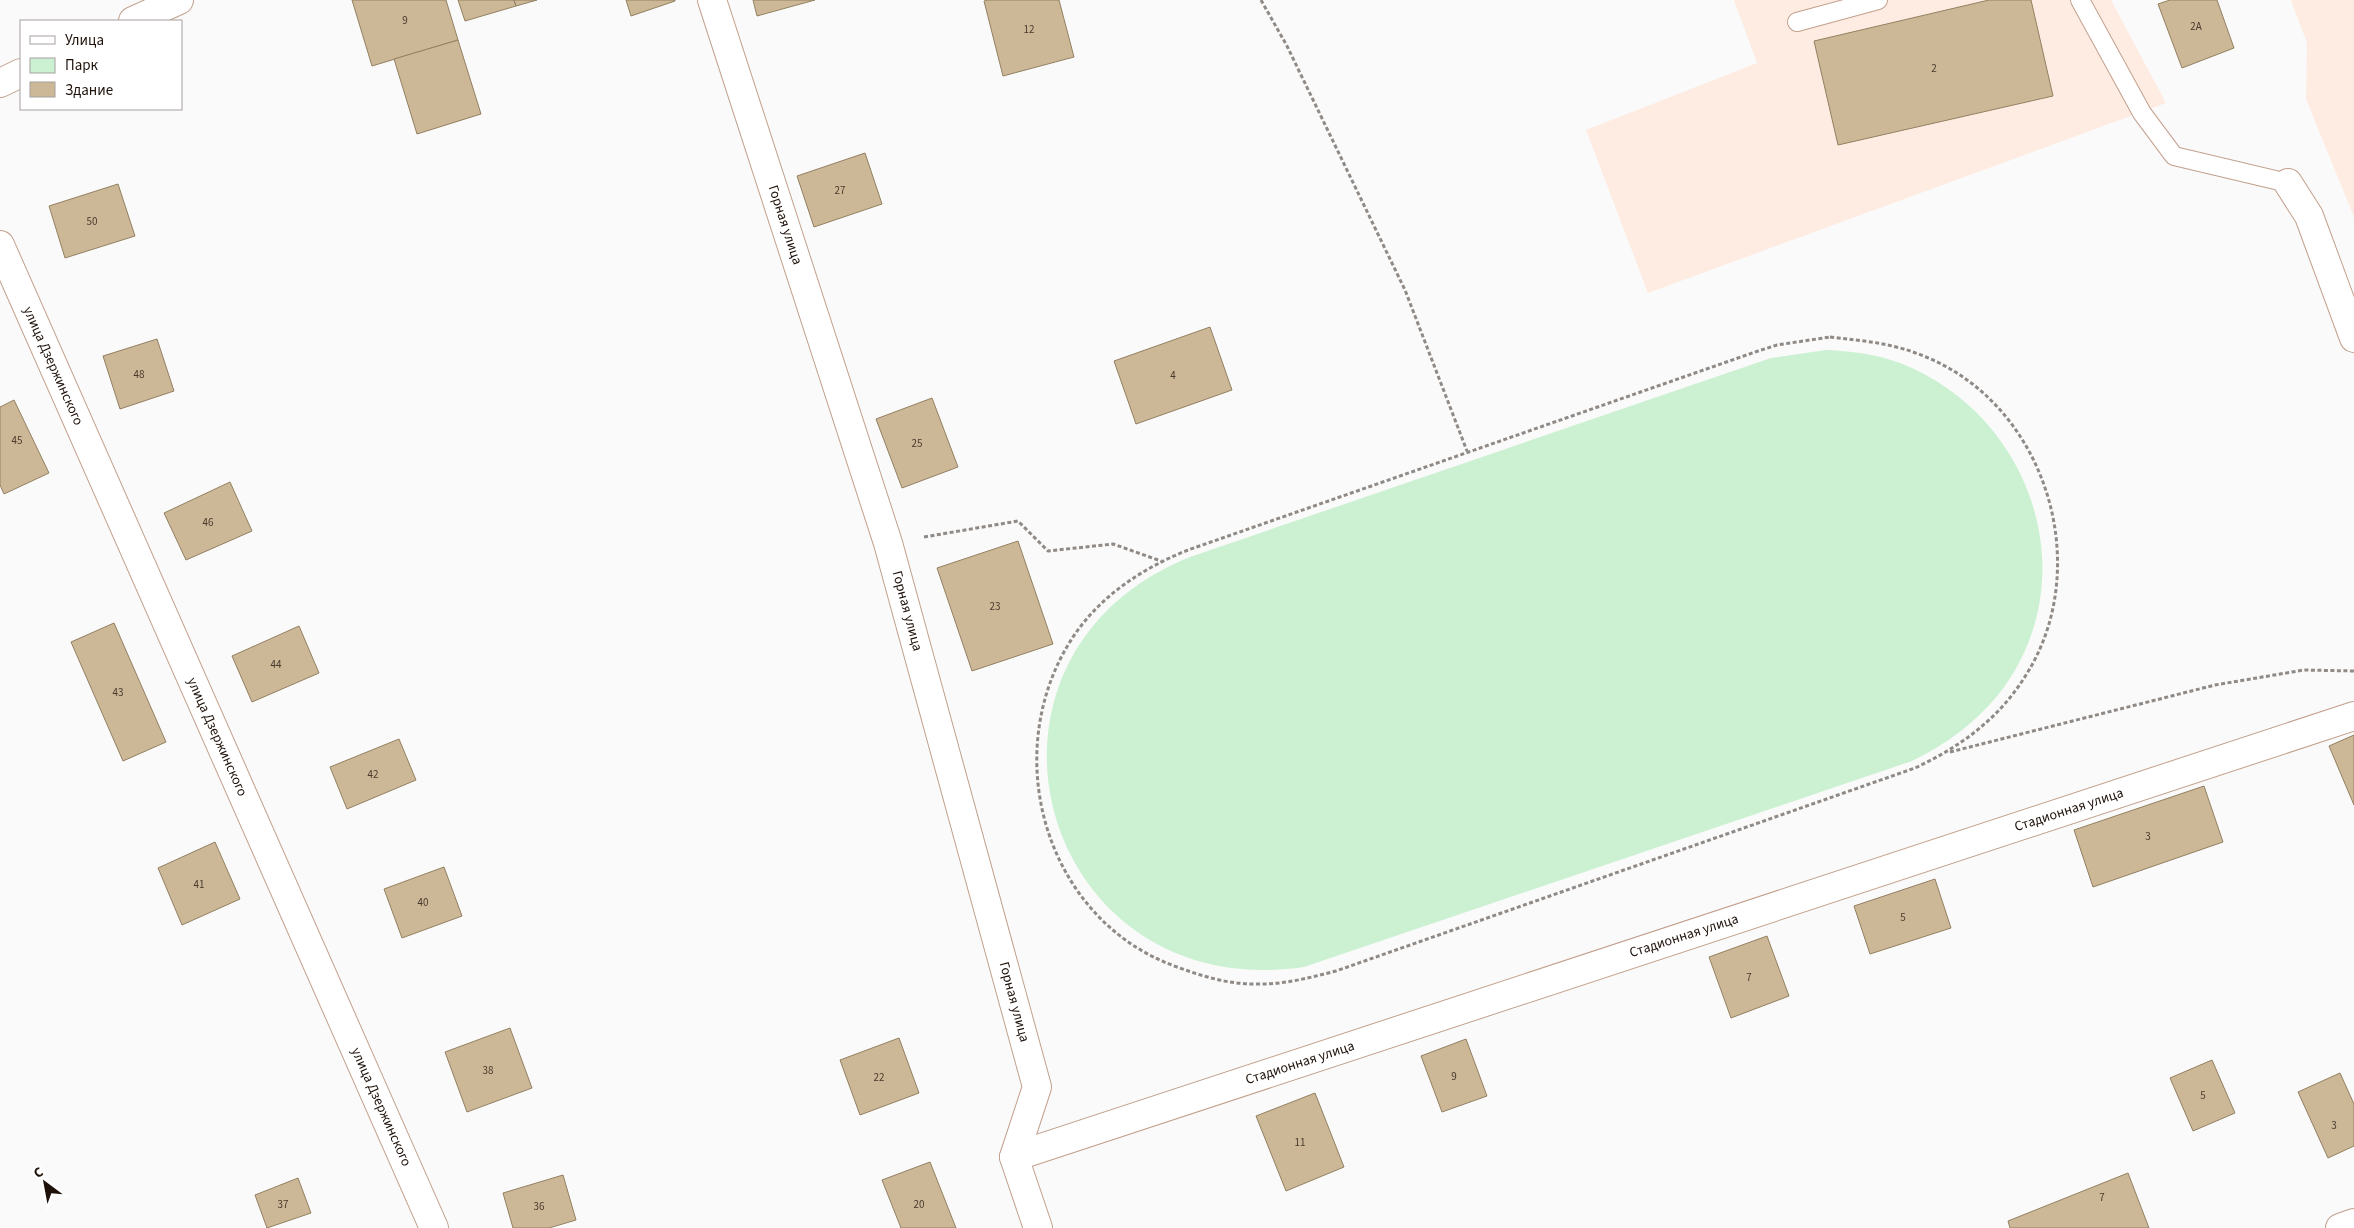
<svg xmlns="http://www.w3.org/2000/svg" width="2354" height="1228" font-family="'Source Sans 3',sans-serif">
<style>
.built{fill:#feece2}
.green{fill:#ccf1d2}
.building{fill:#ccb797;stroke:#938061}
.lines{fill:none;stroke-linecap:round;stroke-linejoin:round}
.service-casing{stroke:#c2a08c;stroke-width:20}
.minor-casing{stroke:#c2a08c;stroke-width:30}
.path{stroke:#908a86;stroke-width:3;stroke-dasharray:4 2.5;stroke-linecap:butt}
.service{stroke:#fff;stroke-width:18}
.minor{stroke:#fff;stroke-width:28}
.labels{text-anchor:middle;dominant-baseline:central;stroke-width:5;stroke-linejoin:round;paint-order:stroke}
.number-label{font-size:11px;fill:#4a3a2d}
.street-label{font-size:14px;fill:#1e110a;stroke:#fff}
</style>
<rect width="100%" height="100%" fill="#fafafa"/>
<g class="built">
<polygon points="1734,0 2111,0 2166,103 1648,293 1586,130 1757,63"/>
<polygon points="2291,0 2354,0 2354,217 2306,99 2307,43"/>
</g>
<path class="green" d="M 1826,350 C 1851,351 1876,354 1900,363 C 2032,414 2089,580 1998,695 C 1974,724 1945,745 1912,761 L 1304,967 C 1038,1006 943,656 1190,557 L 1771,358 Z"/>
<g class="building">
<polygon points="352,0 446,0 458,40 372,66"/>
<polygon points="458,0 514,0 516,6 465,21"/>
<polygon points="514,0 537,0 516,6"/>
<polygon points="626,0 675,0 675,1 631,16"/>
<polygon points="753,0 815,0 757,16"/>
<polygon points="988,0 1059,0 1074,57 1003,76 984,1"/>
<polygon points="1989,0 2031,0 2053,96 1838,145 1814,41"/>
<polygon points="2170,0 2217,0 2234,48 2182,68 2158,4"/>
<polygon points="458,40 481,114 417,134 394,59"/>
<polygon points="865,153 882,204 814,227 797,176"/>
<polygon points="118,184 135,236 65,258 49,206"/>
<polygon points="1210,327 1232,390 1136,424 1114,361"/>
<polygon points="157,339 174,391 120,409 103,356"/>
<polygon points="932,398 958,467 902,488 876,419"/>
<polygon points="14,400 49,473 4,494 0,485 0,407"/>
<polygon points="230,482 252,531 186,560 164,513"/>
<polygon points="1018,541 1053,644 972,671 937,568"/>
<polygon points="114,623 166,742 123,761 71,642"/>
<polygon points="299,626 319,673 252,702 232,656"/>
<polygon points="2354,735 2354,805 2329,746"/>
<polygon points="399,739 416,780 347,809 330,767"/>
<polygon points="2204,786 2223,842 2093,887 2074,830"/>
<polygon points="215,842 240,899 182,925 158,868"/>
<polygon points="444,867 462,916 402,938 384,889"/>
<polygon points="1935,879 1951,928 1870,954 1854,906"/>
<polygon points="1767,936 1789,996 1731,1018 1709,957"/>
<polygon points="510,1028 532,1088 467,1112 445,1052"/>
<polygon points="899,1038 919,1093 860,1115 840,1060"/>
<polygon points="1466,1039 1487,1096 1442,1112 1421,1056"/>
<polygon points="2212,1060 2235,1113 2193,1131 2170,1078"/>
<polygon points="2340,1073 2354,1104 2354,1146 2328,1158 2298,1092"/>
<polygon points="1315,1093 1344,1167 1286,1191 1256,1116"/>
<polygon points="930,1162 956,1228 901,1228 882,1180"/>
<polygon points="2128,1173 2149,1228 2010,1228 2008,1221"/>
<polygon points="563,1175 576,1220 549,1228 513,1228 503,1193"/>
<polygon points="298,1178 311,1213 267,1228 255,1195"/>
</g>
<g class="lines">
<g class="service-casing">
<g id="service">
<polyline points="2080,0 2142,113 2174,156 2288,183"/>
<polyline points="1797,22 1878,0"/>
</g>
</g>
<g class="minor-casing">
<g id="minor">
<polyline points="712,0 888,543 1037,1087 1014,1157 1038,1228"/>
<polyline points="133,21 179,0"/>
<polyline points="0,83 21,73"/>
<polyline points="2288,183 2309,216 2354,338"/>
<polyline points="0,245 434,1228"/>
<polyline points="1014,1157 2354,716"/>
<polyline points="2340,1228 2354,1223"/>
</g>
</g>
<g class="path">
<polyline points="1261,0 1287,46 1405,290 1467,451"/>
<path d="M 1830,337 C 1865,341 1893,343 1926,357 C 2046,406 2095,566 2026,675 C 1999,719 1960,747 1915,768 L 1336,971 C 1308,978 1283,985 1254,984 C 1227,984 1202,976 1177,967 C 1044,920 996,750 1075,634 C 1103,594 1143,568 1188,550 L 1758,351 L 1777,345 Z"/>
<polyline points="924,537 1018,521 1048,551 1113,544 1161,561"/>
<polyline points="1950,752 2215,685 2304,670 2354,671"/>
</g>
<use href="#service" class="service"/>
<use href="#minor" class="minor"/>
</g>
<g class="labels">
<g class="number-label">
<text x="405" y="20">9</text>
<text x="2196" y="26">2А</text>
<text x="1029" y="29">12</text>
<text x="1934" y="68">2</text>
<text x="840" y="190">27</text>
<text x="92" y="221">50</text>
<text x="139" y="374">48</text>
<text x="1173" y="375">4</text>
<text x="17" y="440">45</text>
<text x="917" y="443">25</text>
<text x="208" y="522">46</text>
<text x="995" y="606">23</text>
<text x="276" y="664">44</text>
<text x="118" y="692">43</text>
<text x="373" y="774">42</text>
<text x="2148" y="836">3</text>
<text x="199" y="884">41</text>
<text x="423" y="902">40</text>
<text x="1903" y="917">5</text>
<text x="1749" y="977">7</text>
<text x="488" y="1070">38</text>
<text x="1454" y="1076">9</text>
<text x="879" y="1077">22</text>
<text x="2203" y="1095">5</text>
<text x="2334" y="1125">3</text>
<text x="1300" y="1142">11</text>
<text x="2102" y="1197">7</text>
<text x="283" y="1204">37</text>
<text x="919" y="1204">20</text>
<text x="539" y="1206">36</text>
</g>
<g class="street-label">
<text transform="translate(785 225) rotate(72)">Горная улица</text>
<text transform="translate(53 366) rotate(66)">улица Дзержинского</text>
<text transform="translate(907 611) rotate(75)">Горная улица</text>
<text transform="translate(217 737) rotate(66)">улица Дзержинского</text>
<text transform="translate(2069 810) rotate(-18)">Стадионная улица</text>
<text transform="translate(1684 936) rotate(-18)">Стадионная улица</text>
<text transform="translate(1014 1002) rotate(75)">Горная улица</text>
<text transform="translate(1300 1063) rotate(-18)">Стадионная улица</text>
<text transform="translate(381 1107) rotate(66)">улица Дзержинского</text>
</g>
</g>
<rect x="20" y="20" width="162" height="90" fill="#ffffff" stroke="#a5a09d"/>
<rect x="30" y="36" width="25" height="8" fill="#ffffff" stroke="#a5a09d"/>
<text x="65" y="45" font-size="15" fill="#1e110a">Улица</text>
<rect x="30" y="58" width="25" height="15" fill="#ccf1d2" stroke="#a5a09d"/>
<text x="65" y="70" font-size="15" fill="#1e110a">Парк</text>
<rect x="30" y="82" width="25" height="15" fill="#ccb797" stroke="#a5a09d"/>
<text x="65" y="95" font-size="15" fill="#1e110a">Здание</text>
<g transform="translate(45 1183) rotate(328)" stroke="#ffffff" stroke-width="4" paint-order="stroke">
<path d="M0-4L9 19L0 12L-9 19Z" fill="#1e110a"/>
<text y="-8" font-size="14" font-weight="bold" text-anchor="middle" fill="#1e110a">С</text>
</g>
</svg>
